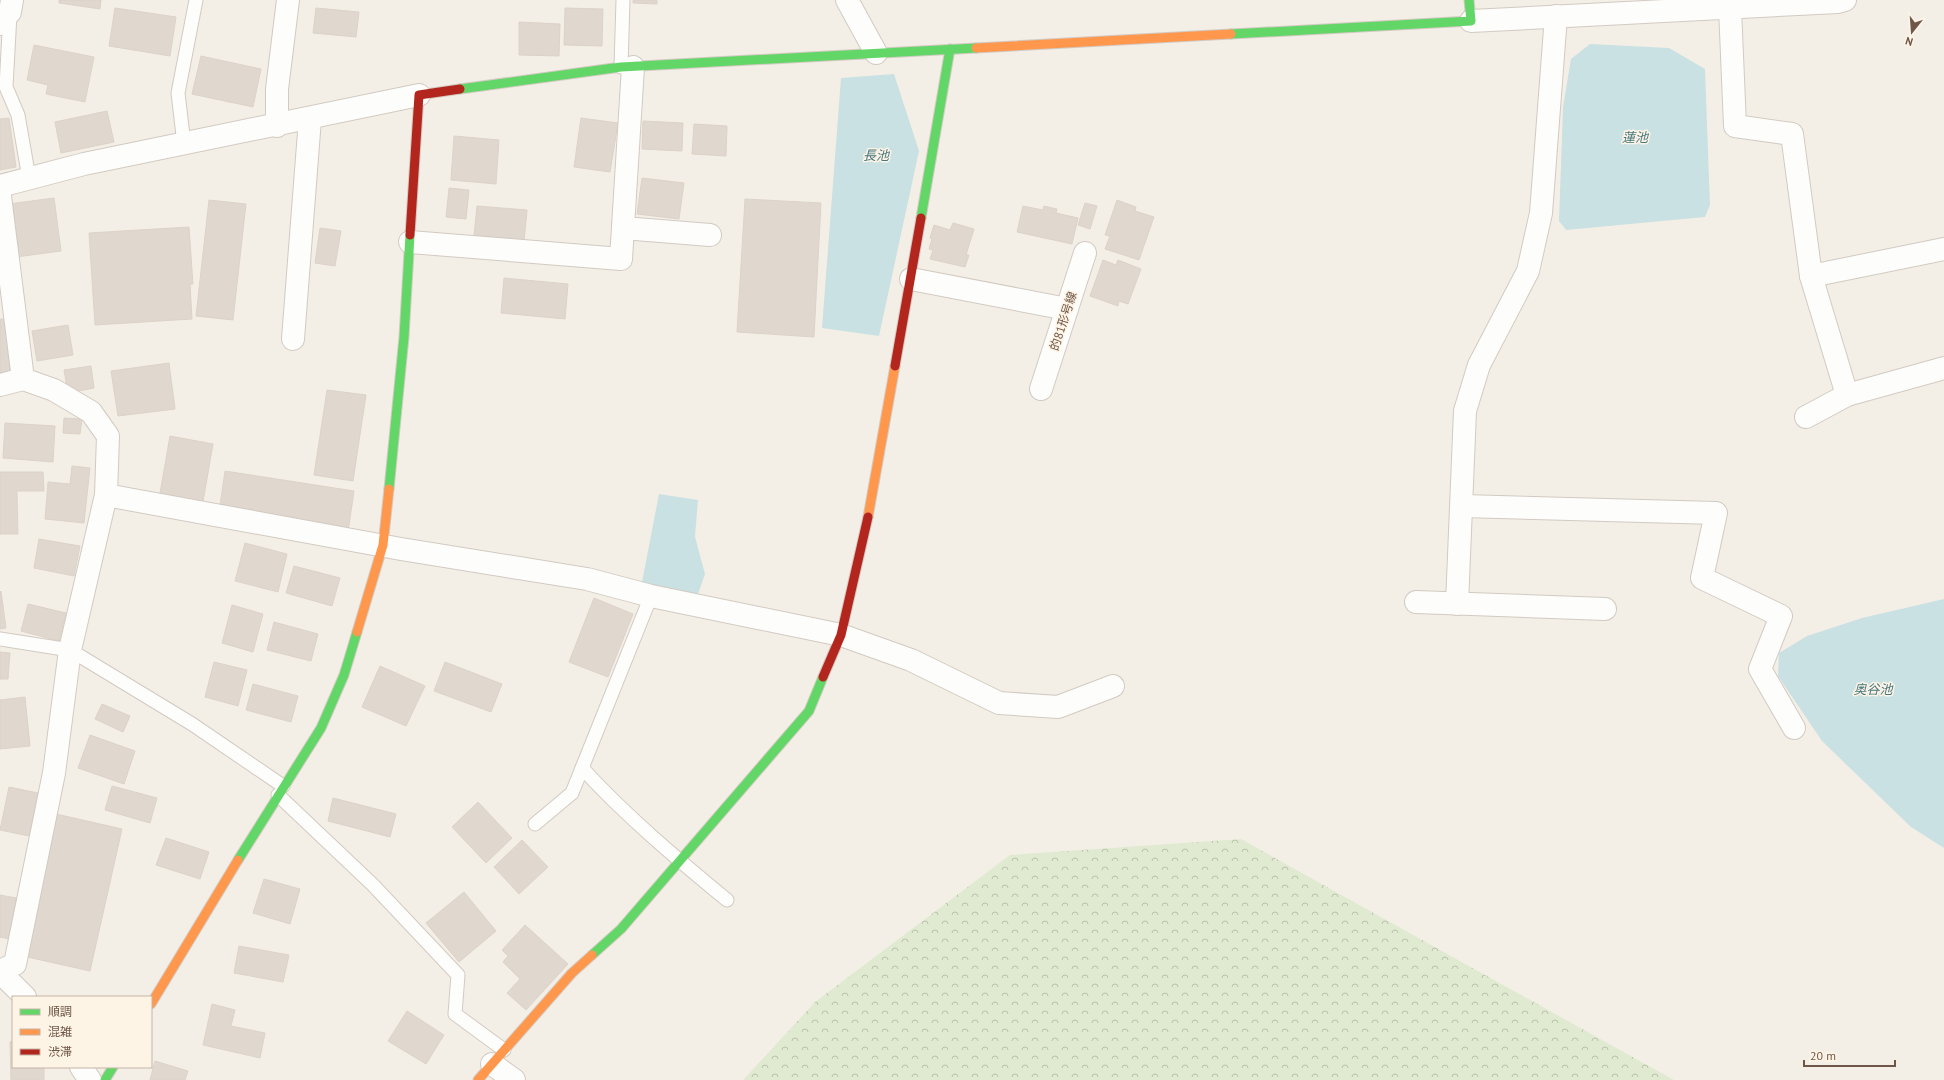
<svg xmlns="http://www.w3.org/2000/svg" width="1944" height="1080" font-family="'PT Sans','Noto Sans JP',sans-serif">
<style>
.forest{fill:url(#forest-crowns)}
.water{fill:#c9e1e2}
.building{fill:#e0d7ce;stroke:#dcd2c9}
.lines{fill:none;stroke-linecap:round;stroke-linejoin:round}
.lane-casing{stroke:#d2cac2;stroke-width:15}
.street-casing{stroke:#d2cac2;stroke-width:24}
.fast-casing{stroke:#d3cbc3;stroke-width:11}
.slow-casing{stroke:#d3cbc3;stroke-width:11}
.jam-casing{stroke:#d3cbc3;stroke-width:11}
.lane{stroke:#fdfdfb;stroke-width:13}
.street{stroke:#fdfdfb;stroke-width:22}
.fast{stroke:#63d668;stroke-width:9}
.slow{stroke:#ff974d;stroke-width:9}
.jam{stroke:#b3261e;stroke-width:9}
.labels{text-anchor:middle;dominant-baseline:central;stroke-width:3;stroke-linejoin:round;paint-order:stroke}
.street-label{font-size:12px;fill:#6e5749;stroke:#fef4e5}
.water-label{font-size:13px;font-style:italic;fill:#457780;stroke:#fef4e5}
</style>
<defs>
<pattern id="forest-crowns" width="20" height="18" patternUnits="userSpaceOnUse"><rect width="20" height="18" fill="#e0ead1"/><path d="M2 6a3 3 0 1 1 6 0M12 15a3 3 0 1 1 6 0" fill="none" stroke="#bac0ac"/></pattern>
</defs>
<rect width="100%" height="100%" fill="#f4efe6"/>
<polygon class="forest" points="1241,839 1674,1080 743,1080 815,1002 1010,855"/>
<g class="water">
<polygon points="1590,44 1669,48 1705,69 1710,205 1705,217 1566,230 1559,221 1563,107 1571,59"/>
<polygon points="894,74 919,151 879,336 822,328 841,78"/>
<polygon points="659,494 698,500 695,537 705,574 697,597 647,589 642,582"/>
<polygon points="1944,599 1944,848 1911,827 1822,741 1778,676 1779,653 1807,636 1862,618"/>
</g>
<g class="building">
<polygon points="59,0 101,0 100,9 59,3"/>
<polygon points="633,0 657,0 657,4 633,3"/>
<polygon points="115,8 176,17 170,56 109,46"/>
<polygon points="316,8 359,12 356,37 313,33"/>
<polygon points="565,8 603,9 602,46 564,45"/>
<polygon points="519,22 560,24 559,56 519,55"/>
<polygon points="34,45 94,57 85,102 46,94 48,85 27,80"/>
<polygon points="201,56 261,69 253,107 192,94"/>
<polygon points="107,111 114,142 61,153 55,122"/>
<polygon points="9,118 16,167 0,170 0,119"/>
<polygon points="581,118 618,123 610,172 574,167"/>
<polygon points="643,121 683,123 682,151 642,149"/>
<polygon points="694,124 727,126 726,156 692,154"/>
<polygon points="454,136 499,140 496,184 451,180"/>
<polygon points="642,178 684,183 679,219 637,214"/>
<polygon points="449,188 469,190 466,219 446,217"/>
<polygon points="54,198 61,251 16,257 9,204"/>
<polygon points="745,199 821,203 814,337 737,332"/>
<polygon points="209,200 246,204 233,320 196,316"/>
<polygon points="1117,200 1136,207 1135,211 1154,217 1139,260 1105,249 1110,236 1105,235"/>
<polygon points="1085,203 1097,206 1090,229 1078,225"/>
<polygon points="477,206 527,210 524,241 474,236"/>
<polygon points="1023,206 1043,210 1044,206 1057,209 1056,213 1078,218 1072,244 1017,232"/>
<polygon points="953,223 974,229 966,255 969,255 965,267 930,259 933,250 929,249 932,239 930,238 934,225 950,230"/>
<polygon points="189,227 193,284 190,284 192,319 95,325 89,233"/>
<polygon points="320,228 341,231 335,266 315,263"/>
<polygon points="1103,260 1116,265 1118,260 1141,269 1128,304 1119,301 1118,306 1090,296"/>
<polygon points="504,278 568,284 565,319 501,313"/>
<polygon points="0,319 5,319 14,374 0,376"/>
<polygon points="68,325 73,355 37,361 32,331"/>
<polygon points="169,363 175,409 118,416 111,371"/>
<polygon points="91,366 94,388 68,393 64,370"/>
<polygon points="327,390 366,395 353,481 314,475"/>
<polygon points="64,418 82,419 80,434 63,433"/>
<polygon points="5,423 55,426 53,462 3,458"/>
<polygon points="170,436 213,444 202,507 159,499"/>
<polygon points="72,466 90,468 84,523 45,519 48,482 70,484"/>
<polygon points="225,471 354,491 348,532 219,512"/>
<polygon points="0,472 43,472 44,491 17,491 18,534 0,534"/>
<polygon points="39,539 80,546 74,576 34,568"/>
<polygon points="245,543 287,554 278,592 235,581"/>
<polygon points="294,566 340,578 332,606 286,593"/>
<polygon points="1,591 6,628 0,629 0,592"/>
<polygon points="594,598 633,614 608,677 569,662"/>
<polygon points="28,604 66,613 59,641 21,631"/>
<polygon points="232,605 263,614 253,652 222,643"/>
<polygon points="274,622 318,634 311,661 267,650"/>
<polygon points="0,652 10,653 8,679 0,679"/>
<polygon points="214,662 247,670 238,706 205,697"/>
<polygon points="445,662 502,684 491,712 434,691"/>
<polygon points="380,666 425,686 406,726 362,707"/>
<polygon points="253,684 298,696 291,722 246,710"/>
<polygon points="25,697 30,746 0,749 0,700"/>
<polygon points="102,704 130,716 123,732 95,719"/>
<polygon points="90,735 135,751 124,784 78,768"/>
<polygon points="112,786 157,798 150,823 105,810"/>
<polygon points="9,787 38,793 29,836 0,830"/>
<polygon points="333,798 396,814 390,837 328,821"/>
<polygon points="478,802 512,838 486,863 452,827"/>
<polygon points="56,814 122,829 90,971 23,956"/>
<polygon points="166,838 209,852 200,879 156,865"/>
<polygon points="522,840 548,867 519,894 494,867"/>
<polygon points="264,879 300,889 290,924 253,913"/>
<polygon points="464,892 496,931 459,962 426,923"/>
<polygon points="0,895 16,898 9,939 0,937"/>
<polygon points="525,925 568,964 526,1010 507,993 520,979 503,962 508,956 502,950"/>
<polygon points="239,946 289,955 283,982 234,973"/>
<polygon points="212,1004 235,1010 231,1026 265,1033 260,1058 203,1045"/>
<polygon points="407,1011 444,1035 426,1064 388,1041"/>
<polygon points="13,1041 13,1067 44,1067 44,1080 11,1080 10,1042"/>
<polygon points="155,1061 188,1071 185,1080 150,1080"/>
</g>
<g class="lines">
<g class="lane-casing">
<g id="lane">
<polyline points="10,14 6,87 18,115 29,178"/>
<polyline points="621,67 623,0"/>
<polyline points="184,144 178,93 196,0"/>
<polyline points="0,639 70,650 192,724 283,786"/>
<path d="M 582,768 C 626,816 677,859 727,900"/>
<polyline points="278,795 373,885 458,975 455,1014 504,1050"/>
<polyline points="535,824 572,793 651,596"/>
</g>
</g>
<g class="street-casing">
<g id="street">
<polyline points="847,0 876,53"/>
<polyline points="1730,8 1735,126 1792,134 1811,276 1847,395"/>
<polyline points="1471,21 1838,2 1845,0"/>
<polyline points="0,24 10,12 12,0"/>
<polyline points="277,126 277,89 288,0"/>
<polyline points="0,186 84,164 419,95"/>
<polyline points="0,196 23,379"/>
<polyline points="623,228 710,235"/>
<polyline points="410,242 621,259 633,67"/>
<polyline points="1811,276 1944,249"/>
<polyline points="911,279 1067,309"/>
<polyline points="293,339 310,119"/>
<polyline points="0,385 23,379 54,390 91,412 108,436 106,495 70,650 54,773 15,964 0,971"/>
<polyline points="1041,389 1085,253"/>
<polyline points="1806,417 1847,395 1944,368"/>
<polyline points="106,495 401,549 587,579 651,596 841,635 911,660 999,703 1058,707 1113,686"/>
<polyline points="1462,506 1716,513 1702,578 1781,616 1760,669 1794,728"/>
<polyline points="1416,602 1605,609"/>
<polyline points="1457,604 1465,411 1479,365 1528,271 1541,213 1556,16"/>
<polyline points="0,972 25,997"/>
<polyline points="492,1064 514,1080"/>
<polyline points="81,1067 90,1080"/>
</g>
</g>
<g class="fast-casing">
<g id="fast">
<polyline points="1231,34 1471,21 1469,0"/>
<polyline points="460,89 621,67 976,48"/>
<polyline points="921,218 950,49"/>
<polyline points="389,489 404,337 410,235"/>
<polyline points="238,860 321,728 344,675 357,632"/>
<polyline points="592,955 621,929 809,711 823,677"/>
<polyline points="105,1080 113,1067"/>
</g>
</g>
<g class="slow-casing">
<g id="slow">
<polyline points="976,48 1231,34"/>
<polyline points="868,517 895,366"/>
<polyline points="357,632 383,545 389,489"/>
<polyline points="151,1004 238,860"/>
<polyline points="478,1080 572,973 592,955"/>
</g>
</g>
<g class="jam-casing">
<g id="jam">
<polyline points="410,235 419,95 460,89"/>
<polyline points="895,366 921,218"/>
<polyline points="823,677 841,635 868,517"/>
</g>
</g>
<use href="#lane" class="lane"/>
<use href="#street" class="street"/>
<use href="#fast" class="fast"/>
<use href="#slow" class="slow"/>
<use href="#jam" class="jam"/>
</g>
<g class="labels">
<g class="street-label">
<text transform="translate(1063 321) rotate(-72)">的81形号線</text>
</g>
<g class="water-label">
<text x="1635" y="137">蓮池</text>
<text x="876" y="155">長池</text>
<text x="1873" y="689">奥谷池</text>
</g>
</g>
<rect x="12" y="996" width="140" height="72" fill="#fef4e5" stroke="#c4b5a7"/>
<rect x="20" y="1009" width="20" height="6" fill="#63d668" stroke="#c4b5a7"/>
<text x="48" y="1016" font-size="12" fill="#6e5749">順調</text>
<rect x="20" y="1029" width="20" height="6" fill="#ff974d" stroke="#c4b5a7"/>
<text x="48" y="1036" font-size="12" fill="#6e5749">混雑</text>
<rect x="20" y="1049" width="20" height="6" fill="#b3261e" stroke="#c4b5a7"/>
<text x="48" y="1056" font-size="12" fill="#6e5749">渋滞</text>
<g transform="translate(1912 32) rotate(197)" stroke="#fef4e5" stroke-width="3" paint-order="stroke">
<path d="M0-3L7 15L0 10L-7 15Z" fill="#6e5749"/>
<text y="-6" font-size="11" font-weight="bold" text-anchor="middle" fill="#6e5749">N</text>
</g>
<path d="M1804 1060v6h91v-6" fill="none" stroke="#6e5749" stroke-width="2"/>
<text x="1810" y="1060" font-size="12" fill="#6e5749" stroke="#fef4e5" stroke-width="3" paint-order="stroke">20 m</text>
</svg>
